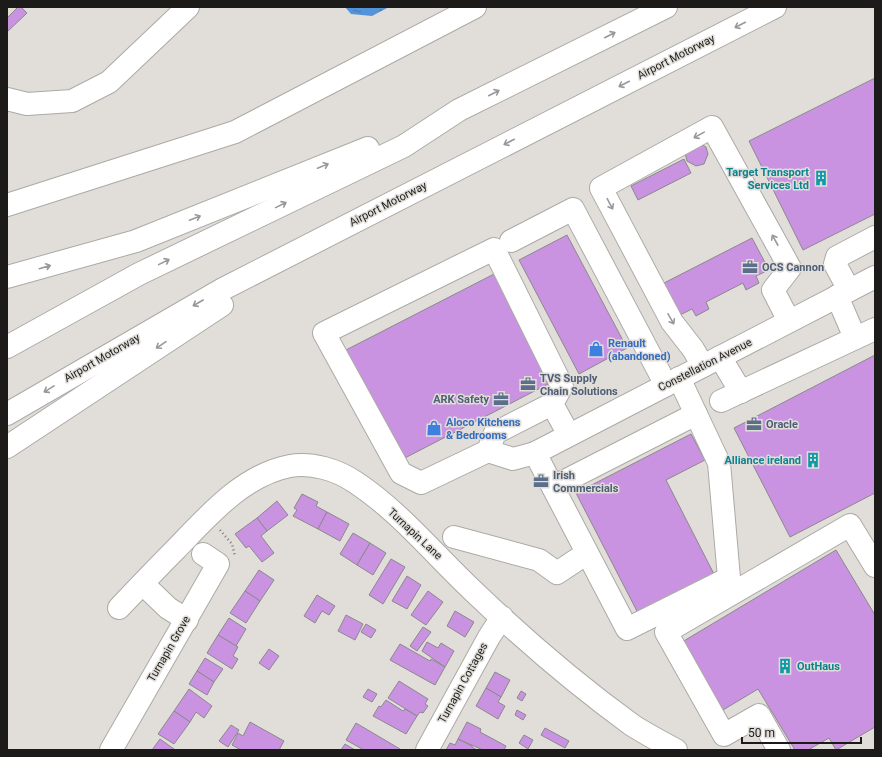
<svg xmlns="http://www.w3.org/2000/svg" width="882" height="757" font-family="Roboto,sans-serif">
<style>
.water{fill:url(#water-ripples)}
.building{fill:#ca93e1;stroke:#8b888c}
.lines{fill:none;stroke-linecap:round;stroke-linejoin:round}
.minor-casing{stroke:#acaaa5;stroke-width:24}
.highway-casing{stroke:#acaaa5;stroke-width:24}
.path{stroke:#7b7976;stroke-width:2.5;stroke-dasharray:1 3;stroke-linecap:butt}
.minor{stroke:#fff;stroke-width:22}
.highway{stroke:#fff;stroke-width:22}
.oneway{stroke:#999898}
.labels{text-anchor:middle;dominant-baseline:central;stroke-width:3;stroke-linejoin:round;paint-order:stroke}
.street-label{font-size:11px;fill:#1c1b19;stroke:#e1deda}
.culture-label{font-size:11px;font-weight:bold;fill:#0d838f;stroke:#e1deda;text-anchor:end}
.service-label{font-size:11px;font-weight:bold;fill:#4e5e75;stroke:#e1deda;text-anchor:start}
.shop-label{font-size:11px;font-weight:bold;fill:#366cbe;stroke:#e1deda;text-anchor:start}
</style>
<defs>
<pattern id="water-ripples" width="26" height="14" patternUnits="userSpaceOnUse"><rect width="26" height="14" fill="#5393d9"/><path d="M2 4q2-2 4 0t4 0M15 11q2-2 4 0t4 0" fill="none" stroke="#4477af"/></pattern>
</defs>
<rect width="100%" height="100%" fill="#e1deda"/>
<polygon class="water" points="345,7 389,7 372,16 351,14"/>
<g class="building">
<polygon points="18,7 21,7 27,13 7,32 7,18"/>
<polygon points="875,78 875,214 803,250 749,141"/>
<polygon points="699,143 706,147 708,154 704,164 696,166 687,161 685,153"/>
<polygon points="684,159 691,173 638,200 631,186"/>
<polygon points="567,235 627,348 579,374 519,260"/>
<polygon points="752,238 769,270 756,276 759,283 746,290 743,283 706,302 709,309 696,316 692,309 680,315 664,283"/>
<polygon points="496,273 552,382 401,460 344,351"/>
<polygon points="875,355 875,493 790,537 734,428"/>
<polygon points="691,434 705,460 666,480 715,576 639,615 576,493"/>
<polygon points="302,494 318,502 316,506 327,512 318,529 293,516 297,510 294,508"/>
<polygon points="277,501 288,515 267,531 257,518"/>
<polygon points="327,512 349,524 340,541 318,529"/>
<polygon points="257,518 267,531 261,536 274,553 262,562 249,546 246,548 235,534"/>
<polygon points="353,533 370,543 357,565 340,554"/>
<polygon points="370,543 386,553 373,575 357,565"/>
<polygon points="836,550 875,615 875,727 836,750 829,738 808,750 795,750 758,689 723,710 682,642"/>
<polygon points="391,559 405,567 383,604 369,595"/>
<polygon points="259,570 274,580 260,601 245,591"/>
<polygon points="407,576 421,585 407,609 392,601"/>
<polygon points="245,591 260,601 246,623 230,613"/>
<polygon points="428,591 443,602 426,625 411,615"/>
<polygon points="317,595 335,606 329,615 322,611 315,623 304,616"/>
<polygon points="455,611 474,622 465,637 447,626"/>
<polygon points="346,615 363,624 355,640 338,631"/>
<polygon points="229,618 246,629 236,646 218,635"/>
<polygon points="366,624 376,630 371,638 361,632"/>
<polygon points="423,627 431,632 417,651 410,646"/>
<polygon points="218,635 238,647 233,656 238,659 232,669 207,653"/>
<polygon points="427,642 438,648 441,643 454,651 445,667 422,651"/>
<polygon points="400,644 430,661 431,659 445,667 435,685 390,660"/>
<polygon points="269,649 279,656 269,670 259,663"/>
<polygon points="205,658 223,669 214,682 197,671"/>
<polygon points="197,671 214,682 207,695 189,684"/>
<polygon points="495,672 510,680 501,697 486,688"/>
<polygon points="399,681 428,699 425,704 428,706 423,713 420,712 417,716 388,698"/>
<polygon points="486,688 501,697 498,702 505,706 498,719 476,706"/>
<polygon points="189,689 212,706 204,718 196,712 190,722 174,711"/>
<polygon points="368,689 377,694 372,702 363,697"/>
<polygon points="521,691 526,694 522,701 517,698"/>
<polygon points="386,700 403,711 405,709 417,716 406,734 373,716 379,706 381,707"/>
<polygon points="517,710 526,715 523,720 515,715"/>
<polygon points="174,711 190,722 174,744 158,734"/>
<polygon points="250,722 284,741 279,750 241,750 232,745 238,733 243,736"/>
<polygon points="467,722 481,729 480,732 506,746 504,750 483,750 458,739"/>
<polygon points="356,723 400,749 399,750 364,750 346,740"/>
<polygon points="231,725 239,730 228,747 219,741"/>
<polygon points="545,728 569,741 565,748 541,735"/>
<polygon points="524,735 533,740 528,749 519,743"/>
<polygon points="160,739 174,749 174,750 152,750"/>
<polygon points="458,739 472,746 472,747 477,750 446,750 450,743 455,745"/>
<polygon points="345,744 355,750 341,750"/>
</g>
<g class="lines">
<g class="minor-casing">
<g id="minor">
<polyline points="7,99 27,104 72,101 109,82 188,7"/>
<polyline points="7,205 235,132 475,7"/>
<polyline points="511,241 573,209 666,385"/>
<polyline points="849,290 835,264 837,257 875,237"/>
<polyline points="837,296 855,338"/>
<polyline points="720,357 741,392"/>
<polyline points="703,366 693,349 672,322 601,188 712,127 790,268 773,290 789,321"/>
<polyline points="721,401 875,329"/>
<polyline points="569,435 552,404 562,386 494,249 324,333 401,473 421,483 488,451 513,459 535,453 875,277"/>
<polyline points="488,451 495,433 552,404"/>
<polyline points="535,453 627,629 729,578 719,463 679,378"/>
<polyline points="553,487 696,414"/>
<polyline points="454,537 539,560 557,573 587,553"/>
<polyline points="143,584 168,608 187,620"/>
<path d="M 119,608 C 138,588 157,568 176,549 C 208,516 243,475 290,466 C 312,462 337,470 355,482 C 399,511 433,553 471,589 C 520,636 577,685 632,725 C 646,734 661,742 676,750"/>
<polyline points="111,750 218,564 203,554"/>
<polyline points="427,750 489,637 502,617"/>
<polyline points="779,750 759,715 724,735 666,632 850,525 875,566"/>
</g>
</g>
<g class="highway-casing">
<g id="highway">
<polyline points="7,277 136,241 368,148"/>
<polyline points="7,347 139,274 404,146 459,110 666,7"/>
<polyline points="7,414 223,289 775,7"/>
<polyline points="7,447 222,305"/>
</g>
</g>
<polyline class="path" points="220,530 232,544 235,556"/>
<use href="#minor" class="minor"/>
<use href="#highway" class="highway"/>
</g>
<defs><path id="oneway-shaft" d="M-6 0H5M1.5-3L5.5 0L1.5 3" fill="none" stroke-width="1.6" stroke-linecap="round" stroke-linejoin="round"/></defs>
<g class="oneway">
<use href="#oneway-shaft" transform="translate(740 25) rotate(153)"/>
<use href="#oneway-shaft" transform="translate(610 35) rotate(-27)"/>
<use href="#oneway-shaft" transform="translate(624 84) rotate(153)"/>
<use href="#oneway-shaft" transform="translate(494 93) rotate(-27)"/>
<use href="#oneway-shaft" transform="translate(699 135) rotate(151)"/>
<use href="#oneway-shaft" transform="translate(509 142) rotate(153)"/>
<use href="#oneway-shaft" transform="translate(323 166) rotate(-22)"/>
<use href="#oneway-shaft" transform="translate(610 204) rotate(62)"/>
<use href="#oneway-shaft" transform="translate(281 205) rotate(-26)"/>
<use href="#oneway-shaft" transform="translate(195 218) rotate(-21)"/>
<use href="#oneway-shaft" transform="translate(775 240) rotate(-119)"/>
<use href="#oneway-shaft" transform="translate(164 262) rotate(-26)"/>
<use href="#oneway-shaft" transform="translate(45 267) rotate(-16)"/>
<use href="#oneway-shaft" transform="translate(198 303) rotate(150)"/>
<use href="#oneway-shaft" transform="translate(671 319) rotate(60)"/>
<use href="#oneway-shaft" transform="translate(161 345) rotate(146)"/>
<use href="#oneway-shaft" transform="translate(49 389) rotate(149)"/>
</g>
<defs>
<g id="building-bare" transform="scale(1.2)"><path d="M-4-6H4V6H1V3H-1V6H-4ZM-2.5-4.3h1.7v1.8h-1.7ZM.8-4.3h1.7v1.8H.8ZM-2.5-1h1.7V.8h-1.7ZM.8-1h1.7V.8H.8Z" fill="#0f9aa8" stroke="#e1deda" stroke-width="2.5" paint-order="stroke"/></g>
<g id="office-bare" transform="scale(1.2)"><path d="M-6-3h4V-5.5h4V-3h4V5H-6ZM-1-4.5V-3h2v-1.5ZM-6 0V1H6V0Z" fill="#5c6f8a" stroke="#e1deda" stroke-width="2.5" paint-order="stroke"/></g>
<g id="shop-bare" transform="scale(1.2)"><path d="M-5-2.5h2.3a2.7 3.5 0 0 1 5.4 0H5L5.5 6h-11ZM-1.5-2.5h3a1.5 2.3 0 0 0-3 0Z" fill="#3f7fe0" stroke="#e1deda" stroke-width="2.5" paint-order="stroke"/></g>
</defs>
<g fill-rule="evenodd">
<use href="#building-bare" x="821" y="178"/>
<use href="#office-bare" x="750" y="267"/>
<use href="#shop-bare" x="596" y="349"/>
<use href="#office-bare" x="528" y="384"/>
<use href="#office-bare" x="501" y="399"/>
<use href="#office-bare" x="754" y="424"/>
<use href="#shop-bare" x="434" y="428"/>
<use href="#building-bare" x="813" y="460"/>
<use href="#office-bare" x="541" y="481"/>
<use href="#building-bare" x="785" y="666"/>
</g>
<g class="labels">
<g class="street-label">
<text transform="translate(676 57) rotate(-27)">Airport Motorway</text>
<text transform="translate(388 204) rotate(-27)">Airport Motorway</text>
<text transform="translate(102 358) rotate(-30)">Airport Motorway</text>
<text transform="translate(705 365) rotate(-27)">Constellation Avenue</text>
<text transform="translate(415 534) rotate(43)">Turnapin Lane</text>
<text transform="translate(169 649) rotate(-60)">Turnapin Grove</text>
<text transform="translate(463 683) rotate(-61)">Turnapin Cottages</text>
</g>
<g class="culture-label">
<text x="809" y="172">Target Transport<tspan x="809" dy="13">Services Ltd</tspan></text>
<text x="801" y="460">Alliance ireland</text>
<text x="797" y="666" text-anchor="start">OutHaus</text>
</g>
<g class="service-label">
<text x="762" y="267">OCS Cannon</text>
<text x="540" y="378">TVS Supply<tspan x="540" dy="13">Chain Solutions</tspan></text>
<text x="489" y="399" text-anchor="end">ARK Safety</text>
<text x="766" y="424">Oracle</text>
<text x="553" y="475">Irish<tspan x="553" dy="13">Commercials</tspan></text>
</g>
<g class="shop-label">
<text x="608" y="343">Renault<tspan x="608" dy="13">(abandoned)</tspan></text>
<text x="446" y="422">Aloco Kitchens<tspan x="446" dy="13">&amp; Bedrooms</tspan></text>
</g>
</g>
<rect width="882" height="757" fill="none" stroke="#1c1b19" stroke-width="16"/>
<path d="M742 737v6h119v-6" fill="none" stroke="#1c1b19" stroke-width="2"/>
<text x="748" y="737" font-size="12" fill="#1c1b19" stroke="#e1deda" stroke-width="3" paint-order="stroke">50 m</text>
</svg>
